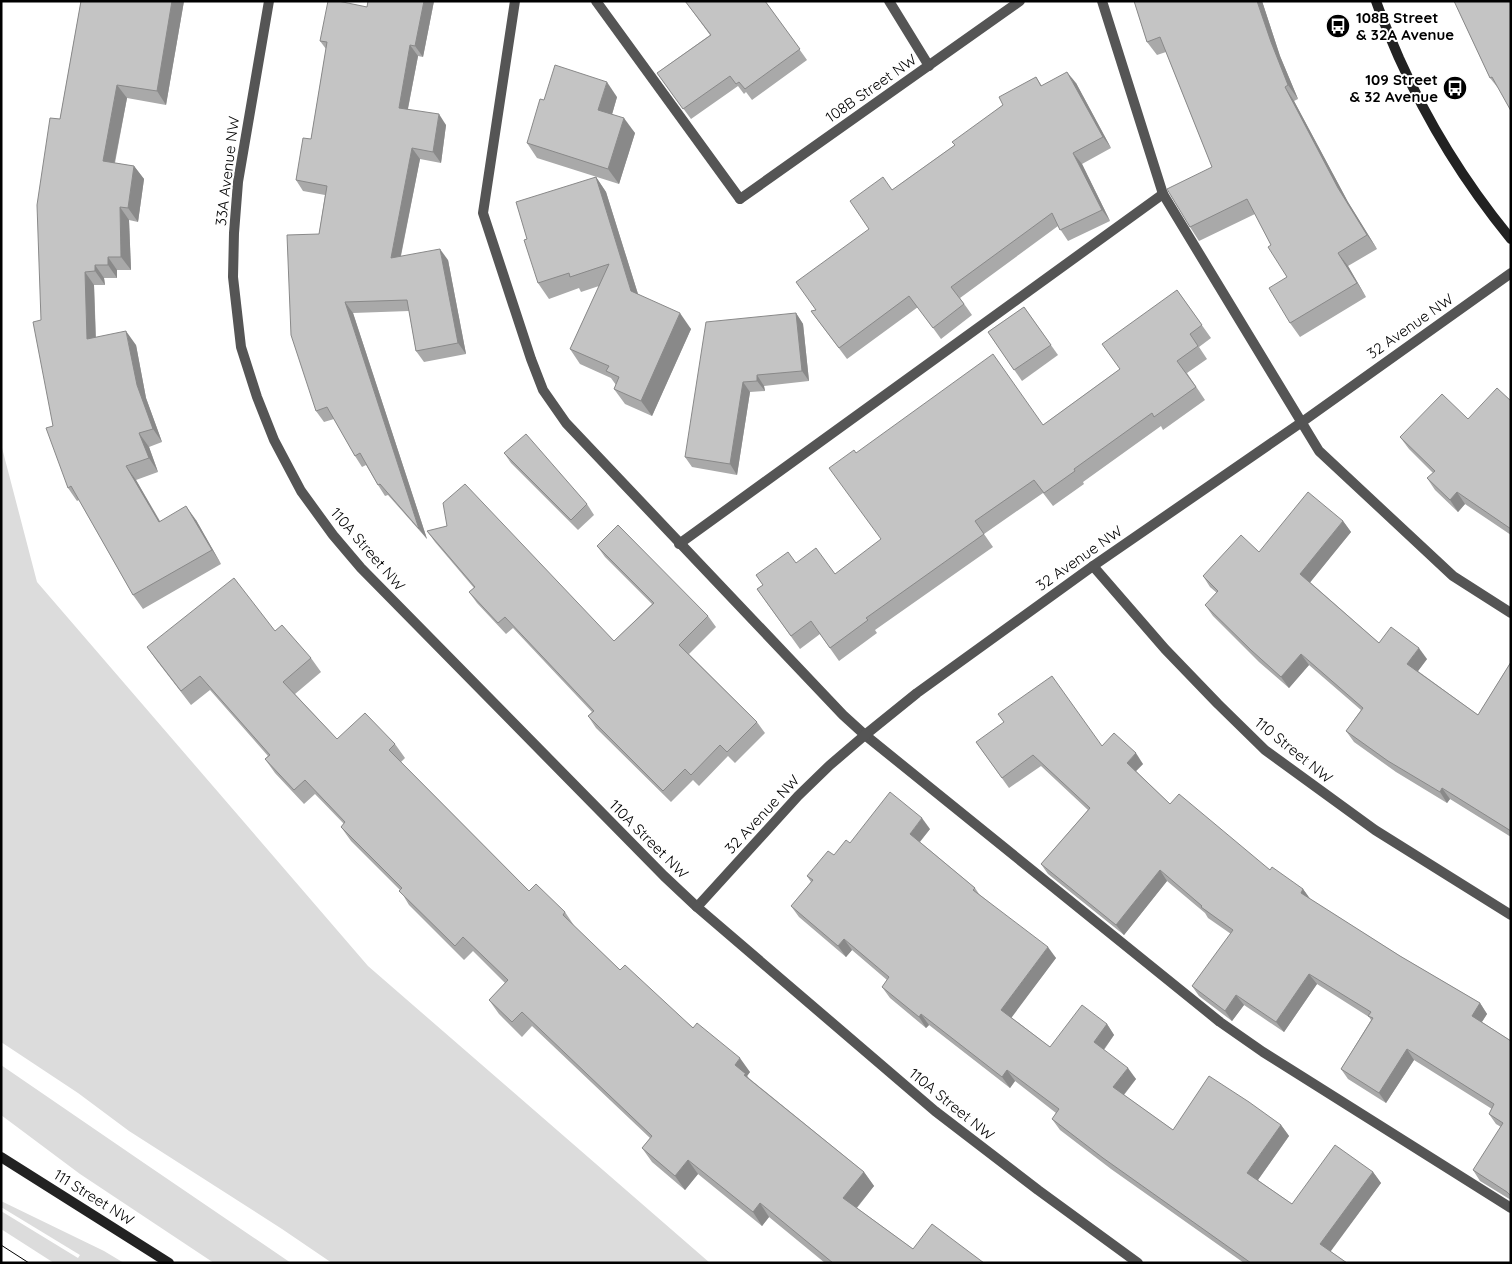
<svg xmlns="http://www.w3.org/2000/svg" width="1512" height="1264" font-family="Quicksand,sans-serif">
<style>
.green{fill:#dcdcdc}
.lines{fill:none;stroke-linecap:round;stroke-linejoin:round}
.lane{stroke:#555;stroke-width:10}
.street{stroke:#555;stroke-width:10}
.secondary{stroke:#222;stroke-width:10}
.tram{stroke:#000;stroke-width:1}
.wall{fill:#a9a9a9}
.shaded-wall{fill:#898989}
.building{fill:#c4c4c4;stroke:#898989}
.labels{text-anchor:middle;dominant-baseline:central;stroke-width:4;stroke-linejoin:round;paint-order:stroke}
.poi-label{font-size:15px;font-weight:bold;fill:#000;stroke:#fff;text-anchor:start}
.street-label{font-size:15px;fill:#000;stroke:#fff}
</style>
<rect width="100%" height="100%" fill="#fff"/>
<g class="green">
<polygon points="1,444 37,582 368,966 710,1263 332,1263 282,1229 129,1131 78,1093 1,1042"/>
<polygon points="1,1065 144,1163 291,1263 214,1263 80,1174 1,1115"/>
<polygon points="1,1201 104,1251 124,1263 54,1263 1,1229 1,1211 78,1258 80,1255 1,1207"/>
</g>
<g class="lines">
<g class="lane">
<polyline points="515,1 483,213 531,359 543,390 566,423 843,715 865,735 1220,1022 1263,1052 1511,1208"/>
<polyline points="596,1 740,199"/>
<polyline points="1102,1 1163,194 1319,451 1453,576 1511,613"/>
<polyline points="679,544 1163,194"/>
</g>
<g class="street">
<polyline points="269,1 238,182 234,233 233,277 241,347 257,397 274,440 301,491 333,535 361,568 664,876 697,907 935,1111 1038,1190 1138,1263"/>
<polyline points="889,1 929,66"/>
<polyline points="740,199 1020,1"/>
<polyline points="1093,566 1165,649 1218,704 1265,750 1375,830 1511,915"/>
<polyline points="697,907 798,796 830,765 865,735 917,693 1093,566 1302,422 1511,273"/>
</g>
<g class="secondary">
<path d="M 1376,1 C 1383,21 1391,39 1399,58 C 1429,125 1465,183 1511,239"/>
<polyline points="1,1157 169,1263"/>
</g>
<polyline class="tram" points="1,1245 29,1263"/>
</g>
<g class="wall">
<polygon points="81,1 184,1 166,105 127,98 115,163 134,166 144,179 138,222 129,220 131,270 117,270 117,278 104,278 105,285 94,285 96,337 136,345 146,398 162,442 149,447 158,472 136,480 160,521 196,520 221,564 143,609 133,595 79,500 77,501 68,488 53,426 41,320 60,119"/>
<polygon points="368,1 434,1 423,57 418,56 408,109 446,125 441,163 420,159 401,256 448,260 466,354 424,362 416,351 409,311 353,313 427,539 388,495 385,496 378,485 366,465 362,467 355,456 334,419 324,422 316,411 319,234 325,195 303,191 296,180 311,139 326,49 320,41 367,7"/>
<polygon points="685,1 765,1 807,60 752,100 746,92 744,94 738,86 691,119 657,73 710,35"/>
<polygon points="1134,1 1262,1 1280,56 1298,99 1294,101 1348,202 1377,249 1348,266 1366,297 1300,337 1290,323 1287,277 1271,245 1255,214 1199,241 1190,227 1212,167 1166,52 1157,55 1147,42"/>
<polygon points="1454,1 1498,88 1490,78"/>
<polygon points="1036,77 1042,86 1076,83 1111,148 1082,164 1110,221 1068,241 1058,226 960,298 972,315 941,339 918,307 847,359 811,311 816,310 869,229 892,190 955,145"/>
<polygon points="617,97 612,114 635,133 619,184 537,158 527,143 544,100"/>
<polygon points="596,177 606,192 638,294 691,329 652,416 625,404 614,389 616,385 611,378 580,364 570,349 599,286 581,292 579,288 549,299 538,283 527,239"/>
<polygon points="1177,290 1211,338 1199,347 1207,359 1187,373 1205,400 1163,430 1161,426 1083,482 1084,484 1053,506 1043,493 984,534 993,547 875,630 877,633 839,661 820,634 800,649 757,589 763,585 756,575 796,563 835,574 881,540 856,453 1043,425 1120,369"/>
<polygon points="1024,307 1058,355 1022,381 988,332"/>
<polygon points="796,313 803,324 809,381 764,386 765,391 750,392 737,475 692,467 685,457"/>
<polygon points="1511,401 1511,535 1465,504 1458,512 1435,490 1427,478 1433,473 1409,449 1400,437 1468,419"/>
<polygon points="504,453 587,504 594,515 578,530 511,463"/>
<polygon points="1343,521 1351,532 1310,582 1379,643 1427,659 1418,671 1478,715 1511,662 1511,837 1450,799 1447,803 1396,772 1354,742 1346,731 1361,710 1309,665 1289,688 1259,662 1213,616 1205,605 1217,593 1210,587 1203,576 1259,552"/>
<polygon points="427,531 614,641 652,604 605,557 597,546 708,616 716,627 689,654 757,722 765,733 735,763 728,756 699,786 693,780 671,802 596,728 588,716 592,712 513,628 506,634 477,603 469,592 474,588 435,542"/>
<polygon points="275,631 311,658 321,672 295,694 337,739 395,744 405,758 401,762 529,891 565,912 575,927 620,970 750,1072 747,1076 750,1079 864,1172 874,1186 857,1208 913,1249 984,1263 825,1263 769,1217 762,1226 698,1174 685,1190 652,1162 642,1148 650,1138 532,1026 522,1037 499,1014 489,1000 505,983 473,951 464,960 409,905 400,890 351,841 341,827 344,824 315,794 304,804 275,773 265,759 268,756 210,690 191,705 157,661 147,647"/>
<polygon points="976,742 1102,746 1143,764 1136,771 1170,804 1270,870 1303,889 1310,899 1400,956 1480,1003 1487,1014 1482,1022 1511,1041 1511,1200 1480,1181 1473,1170 1501,1127 1496,1124 1489,1114 1492,1109 1414,1060 1386,1103 1348,1079 1341,1069 1371,1020 1369,1017 1317,984 1284,1032 1244,1005 1232,1021 1199,996 1192,986 1231,934 1208,918 1205,913 1167,881 1124,935 1048,874 1041,864 1088,810 1041,766 1009,788"/>
<polygon points="930,829 920,842 975,888 979,894 1056,958 1011,1017 1050,1047 1107,1024 1114,1035 1104,1050 1136,1079 1124,1095 1173,1130 1281,1125 1289,1136 1258,1180 1292,1204 1373,1172 1381,1183 1330,1251 1347,1263 1244,1263 1111,1169 1060,1130 1052,1119 1056,1113 1015,1081 1010,1088 929,1025 926,1028 890,998 882,987 887,980 852,950 846,957 799,917 791,906 811,882 807,876 850,843"/>
</g>
<g class="shaded-wall">
<polygon points="172,1 184,1 166,105 157,91"/>
<polygon points="424,1 434,1 423,57 415,46"/>
<polygon points="1257,1 1262,1 1280,56 1298,99 1288,85 1271,42"/>
<polygon points="410,45 418,56 406,118 399,108"/>
<polygon points="1067,72 1076,83 1111,148 1103,137"/>
<polygon points="607,82 617,97 609,125 598,110"/>
<polygon points="117,85 127,98 112,175 103,161"/>
<polygon points="1285,87 1294,101 1348,202 1377,249 1367,235 1338,188"/>
<polygon points="439,114 446,125 441,163 433,152"/>
<polygon points="624,118 635,133 619,184 608,169"/>
<polygon points="412,148 420,159 398,269 391,258"/>
<polygon points="1073,153 1082,164 1110,221 1102,210"/>
<polygon points="134,166 144,179 138,222 128,208"/>
<polygon points="596,177 606,192 642,307 631,291"/>
<polygon points="120,207 129,220 131,270 121,257"/>
<polygon points="440,249 448,260 466,354 458,343"/>
<polygon points="1338,253 1348,266 1366,297 1357,283"/>
<polygon points="108,257 117,270 117,278 108,265"/>
<polygon points="95,265 104,278 105,285 95,271"/>
<polygon points="85,272 94,285 96,352 87,339"/>
<polygon points="345,302 353,313 427,539 419,529"/>
<polygon points="680,313 691,329 652,416 641,401"/>
<polygon points="796,313 803,324 809,381 802,371"/>
<polygon points="126,331 136,345 146,398 162,442 153,429 137,385"/>
<polygon points="757,375 764,386 765,391 757,381"/>
<polygon points="743,382 750,392 737,475 730,464"/>
<polygon points="139,433 149,447 158,472 149,458"/>
<polygon points="126,466 136,480 168,536 159,522"/>
<polygon points="1457,492 1465,504 1458,512 1450,500"/>
<polygon points="186,506 196,520 221,564 212,550"/>
<polygon points="1343,521 1351,532 1308,585 1300,574"/>
<polygon points="1419,648 1427,659 1415,675 1407,664"/>
<polygon points="1301,654 1309,665 1289,688 1281,677"/>
<polygon points="1136,753 1143,764 1134,773 1127,763"/>
<polygon points="1442,788 1450,799 1447,803 1440,792"/>
<polygon points="922,818 930,829 917,845 910,834"/>
<polygon points="1160,870 1167,881 1124,935 1116,925"/>
<polygon points="1303,889 1311,900 1301,893"/>
<polygon points="844,939 852,950 846,957 838,946"/>
<polygon points="1048,947 1056,958 1009,1021 1001,1010"/>
<polygon points="1309,974 1317,984 1284,1032 1276,1022"/>
<polygon points="1236,995 1244,1005 1232,1021 1225,1011"/>
<polygon points="1480,1003 1487,1014 1479,1026 1472,1016"/>
<polygon points="921,1014 929,1025 926,1028 919,1017"/>
<polygon points="1107,1024 1114,1035 1101,1053 1094,1042"/>
<polygon points="1407,1049 1414,1060 1386,1103 1379,1093"/>
<polygon points="740,1058 750,1072 747,1076 755,1088 735,1065"/>
<polygon points="1128,1068 1136,1079 1121,1098 1113,1087"/>
<polygon points="1007,1070 1015,1081 1010,1088 1002,1077"/>
<polygon points="1281,1125 1289,1136 1255,1184 1247,1173"/>
<polygon points="688,1160 698,1174 685,1190 675,1176"/>
<polygon points="864,1172 874,1186 853,1212 843,1198"/>
<polygon points="1373,1172 1381,1183 1328,1255 1320,1244"/>
<polygon points="760,1203 769,1217 762,1226 753,1212"/>
</g>
<g class="building">
<polygon points="81,1 172,1 157,91 117,85 103,161 134,166 128,208 120,207 121,257 108,257 108,265 95,265 95,271 85,272 87,339 126,331 137,385 153,429 139,433 149,458 126,466 159,522 186,506 212,550 133,595 71,486 68,488 46,428 53,426 33,322 41,320 37,205 50,118 60,119"/>
<polygon points="328,1 338,1 367,7 368,1 424,1 415,46 410,45 399,108 439,114 433,152 412,148 391,258 440,249 458,343 416,351 407,300 345,302 419,529 380,484 378,485 360,453 355,456 327,407 316,411 291,335 287,235 319,234 327,186 296,180 303,138 311,139 327,42 320,41"/>
<polygon points="685,1 765,1 800,49 745,89 739,82 736,84 730,76 683,109 657,73 711,35"/>
<polygon points="1134,1 1257,1 1271,42 1288,85 1285,87 1338,188 1367,235 1338,253 1357,283 1290,323 1269,288 1287,277 1268,247 1271,245 1247,199 1190,227 1167,189 1212,167 1160,37 1147,42"/>
<polygon points="1454,1 1511,1 1511,111 1492,77 1490,78"/>
<polygon points="555,65 607,82 598,110 624,118 608,169 527,143 540,99 544,100"/>
<polygon points="1067,72 1103,137 1073,153 1102,210 1060,230 1052,213 951,287 964,304 933,328 909,296 839,348 811,311 816,310 796,282 869,229 850,201 883,177 892,190 955,145 952,142 1003,105 999,97 1036,77 1041,86"/>
<polygon points="596,177 631,291 680,313 641,401 614,389 619,377 606,371 609,366 570,349 609,264 570,277 569,273 538,283 524,240 527,239 516,202"/>
<polygon points="1177,290 1202,325 1190,334 1198,346 1177,361 1196,387 1154,417 1152,413 1074,469 1075,471 1044,493 1034,480 975,521 984,534 866,618 868,620 830,648 811,621 791,636 757,589 763,585 756,575 788,552 796,563 816,548 835,574 881,539 829,468 854,450 856,453 993,354 1043,425 1120,369 1102,344"/>
<polygon points="1024,307 1051,345 1014,370 988,332"/>
<polygon points="796,313 802,371 757,375 757,381 743,382 730,464 685,457 706,322"/>
<polygon points="1497,388 1511,401 1511,529 1457,492 1450,500 1427,478 1435,471 1400,437 1442,394 1468,419"/>
<polygon points="526,434 587,504 571,520 504,453"/>
<polygon points="465,484 614,641 654,603 597,546 618,525 708,616 679,645 757,722 727,752 720,745 691,775 685,769 663,791 588,716 594,711 505,617 498,623 469,592 475,587 427,531 447,526 443,503"/>
<polygon points="1308,492 1343,521 1300,574 1379,643 1391,627 1419,648 1407,664 1478,715 1511,662 1511,831 1442,788 1440,792 1388,761 1346,731 1363,708 1301,654 1281,677 1251,650 1205,605 1218,591 1203,576 1241,535 1259,552"/>
<polygon points="234,578 275,631 282,625 311,658 283,682 337,739 365,713 395,744 389,750 529,891 536,884 565,912 563,915 620,970 625,965 693,1028 697,1023 740,1058 735,1065 746,1074 744,1075 864,1172 843,1198 913,1249 932,1224 984,1263 833,1263 760,1203 753,1212 688,1160 675,1176 642,1148 652,1136 522,1012 512,1022 489,1000 508,980 463,937 455,946 399,891 402,888 341,827 345,822 305,780 294,790 265,759 270,755 200,676 181,691 147,647"/>
<polygon points="1052,676 1102,746 1114,733 1136,753 1127,763 1170,804 1179,794 1270,870 1272,867 1303,889 1301,893 1400,956 1480,1003 1472,1016 1511,1041 1511,1194 1510,1195 1507,1192 1473,1170 1503,1123 1489,1114 1494,1104 1407,1049 1379,1093 1341,1069 1373,1018 1368,1016 1371,1012 1309,974 1276,1022 1236,995 1225,1011 1192,986 1233,930 1201,907 1202,906 1160,870 1116,925 1041,864 1090,808 1033,755 1002,778 976,742 1004,722 998,714"/>
<polygon points="890,792 922,818 910,834 975,888 973,890 1048,947 1001,1010 1050,1047 1082,1005 1107,1024 1094,1042 1128,1068 1113,1087 1173,1130 1209,1076 1249,1102 1281,1125 1247,1173 1292,1204 1335,1145 1373,1172 1320,1244 1347,1263 1251,1263 1103,1158 1052,1119 1059,1109 1007,1070 1002,1077 921,1014 919,1017 882,987 889,977 844,939 838,946 791,906 813,880 807,876 828,851 834,855 846,840 850,843"/>
</g>
<defs>
<g id="bus-disc" transform="scale(1.25)"><circle r="9.5" fill="#000" stroke="#fff"/><path d="M-5-6H5V4H4V6H2V4H-2V6H-4V4H-5ZM-3.5-4V0h7V-4ZM-3.5 1.2v1.5H-2V1.2ZM2 1.2v1.5H3.5V1.2Z" fill="#fff"/></g>
</defs>
<g fill-rule="evenodd">
<use href="#bus-disc" x="1338" y="26"/>
<use href="#bus-disc" x="1455" y="88"/>
</g>
<g class="labels">
<g class="poi-label">
<text x="1356" y="17">108B Street<tspan x="1356" dy="17">&amp; 32A Avenue</tspan></text>
<text x="1438" y="79" text-anchor="end">109 Street<tspan x="1438" dy="17">&amp; 32 Avenue</tspan></text>
</g>
<g class="street-label">
<text transform="translate(871 88) rotate(-35)">108B Street NW</text>
<text transform="translate(227 171) rotate(-83)">33A Avenue NW</text>
<text transform="translate(1410 326) rotate(-35)">32 Avenue NW</text>
<text transform="translate(368 549) rotate(49)">110A Street NW</text>
<text transform="translate(1079 558) rotate(-35)">32 Avenue NW</text>
<text transform="translate(1294 750) rotate(39)">110 Street NW</text>
<text transform="translate(762 814) rotate(-47)">32 Avenue NW</text>
<text transform="translate(649 839) rotate(45)">110A Street NW</text>
<text transform="translate(952 1104) rotate(39)">110A Street NW</text>
<text transform="translate(94 1197) rotate(32)">111 Street NW</text>
</g>
</g>
<rect width="1512" height="1264" fill="none" stroke="#000000" stroke-width="5"/>
</svg>
